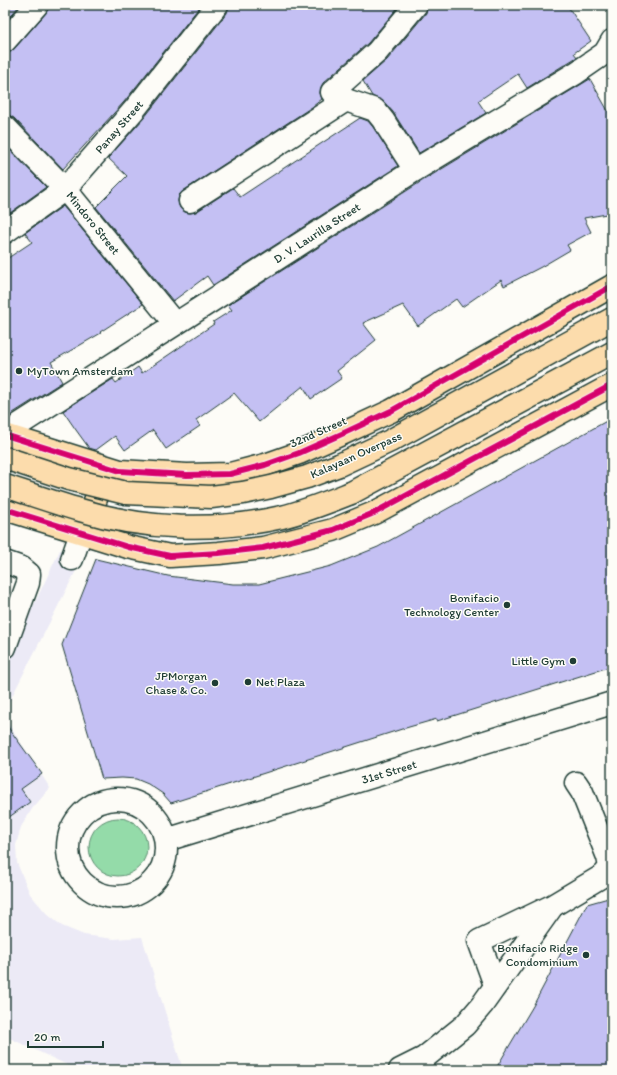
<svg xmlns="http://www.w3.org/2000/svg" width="617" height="1075" font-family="Itim,sans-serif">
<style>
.built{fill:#eceaf6}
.green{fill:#94dba9;stroke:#5a8c6e}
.building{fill:#c4c0f3;stroke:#1f3d34}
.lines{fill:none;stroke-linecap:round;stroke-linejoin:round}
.minor-casing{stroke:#1f3d34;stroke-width:25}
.major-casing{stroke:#1f3d34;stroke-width:25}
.minor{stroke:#fdfcf7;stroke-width:22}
.major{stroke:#fcdcac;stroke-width:22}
.major-bridge-casing{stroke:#1f3d34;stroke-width:25;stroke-linecap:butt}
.major-bridge{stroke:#fcdcac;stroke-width:22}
.cycleway-casing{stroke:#fdfcf7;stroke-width:8}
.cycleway{stroke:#d6006c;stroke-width:6}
.poi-dot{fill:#1f3d34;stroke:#fdfcf7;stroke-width:1.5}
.labels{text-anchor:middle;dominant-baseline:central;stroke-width:3;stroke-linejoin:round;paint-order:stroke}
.street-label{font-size:12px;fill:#1f3d34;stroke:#fdfcf7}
.poi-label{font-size:12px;fill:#1f3d34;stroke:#fdfcf7;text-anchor:end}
</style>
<rect width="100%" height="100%" fill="#fdfcf7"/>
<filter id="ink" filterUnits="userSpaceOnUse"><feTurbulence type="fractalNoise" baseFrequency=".025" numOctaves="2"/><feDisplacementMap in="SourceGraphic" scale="8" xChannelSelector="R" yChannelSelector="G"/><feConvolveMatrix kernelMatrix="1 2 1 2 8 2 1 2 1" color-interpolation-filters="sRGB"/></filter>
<g filter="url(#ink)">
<g class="built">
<polygon points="60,550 83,557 5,710 5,665"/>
<polygon points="5,718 50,788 32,809 21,827 16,845 17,863 30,894 47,914 62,926 84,935 114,939 142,937 183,1070 78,1070 5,1036"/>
</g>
<circle class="green" cx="118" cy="847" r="29"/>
<g class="building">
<polygon points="5,5 20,5 5,22"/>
<polygon points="49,5 201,5 124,102 63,169 14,118 9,115 5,115 5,53 9,53 14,49 46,13"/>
<polygon points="229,5 400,5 368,43 323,83 321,87 320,93 322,99 312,107 183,191 179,195 178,201 180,208 185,212 190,213 196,212 233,188 240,197 360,118 368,121 373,127 398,166 213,285 207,276 173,301 96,207 127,176 108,158 144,118 227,13"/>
<polygon points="428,5 567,5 591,41 574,53 577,57 527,88 518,74 478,101 486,113 419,153 393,112 384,102 372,96 363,81 387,60 426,13"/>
<polygon points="590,79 612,118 612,213 584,218 591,232 567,245 570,250 541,267 504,286 501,280 462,307 456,299 418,326 403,305 363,323 376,340 337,371 342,378 311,399 303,386 259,422 234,393 196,420 200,426 166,449 153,430 125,450 115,436 96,450 89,448 76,430 63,411 113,379 116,383 138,367 142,373 214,324 213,322 232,310 228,305 422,181"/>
<polygon points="5,145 46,187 10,213 5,206"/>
<polygon points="63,206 143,304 100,332 101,333 51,362 62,382 13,413 9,418 8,422 5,423 5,260 32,242 25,233"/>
<polygon points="612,418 612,666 437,721 437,719 402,729 171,803 163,794 148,784 136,779 122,778 102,779 62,645 96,559 168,576 233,584 259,584 331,566 378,547"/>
<polygon points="5,723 42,774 21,789 30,802 5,820"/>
<polygon points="612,897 612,1070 495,1070 533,1006 587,904"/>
</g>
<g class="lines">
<g class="minor-casing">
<g id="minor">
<polyline points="5,41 37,5"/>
<polyline points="5,127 65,189 175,324"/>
<polyline points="415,170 383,120 375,110 346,100 332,92 377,52 416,5"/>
<polyline points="190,201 346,100"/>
<polyline points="5,232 65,189 134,110 217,5"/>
<polyline points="20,424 415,170 576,73 605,53 612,41"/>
<polyline points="72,559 81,533"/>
<polyline points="5,562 22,568 29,574 28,583 5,647"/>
<circle cx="117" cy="848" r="49"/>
<polyline points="166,840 612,703"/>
<polyline points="495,985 479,941 552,906 604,875 610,867 608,857 582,792 576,783"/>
<polyline points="400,1070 424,1058 465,1025 482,1005 551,908"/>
</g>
</g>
<g class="major-casing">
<g id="major">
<polyline points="5,435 120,471 187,475 230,474 265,465 299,453 344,433 391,411 612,286"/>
<polyline points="339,465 390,441 612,319"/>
<polyline points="351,493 612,353"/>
<polyline points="5,509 128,547 170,556 219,553 263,548 333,530 374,513 612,385"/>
<polyline points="82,531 108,471"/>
</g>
</g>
<use href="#minor" class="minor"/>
<use href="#major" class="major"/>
<g class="major-bridge-casing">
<g id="major-bridge">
<polyline points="5,458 69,479 126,493 211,497 243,493 271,487 307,477 339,465"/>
<path d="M 5,486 C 30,494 55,503 80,510 C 145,530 216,532 282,517 C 306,511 328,502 351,493"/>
</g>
</g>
<use href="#major-bridge" class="major-bridge"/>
<g class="cycleway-casing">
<g id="cycleway">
<polyline points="5,435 120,471 187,475 230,474 265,465 299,453 344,433 391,411 612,286"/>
<polyline points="5,509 128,547 170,556 219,553 263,548 333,530 374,513 612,385"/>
</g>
</g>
<use href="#cycleway" class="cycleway"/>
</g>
</g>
<g class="poi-dot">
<circle cx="19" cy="371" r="4"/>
<circle cx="507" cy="605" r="4"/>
<circle cx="573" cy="661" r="4"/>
<circle cx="248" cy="682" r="4"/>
<circle cx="215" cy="683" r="4"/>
<circle cx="586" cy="955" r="4"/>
</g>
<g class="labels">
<g class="street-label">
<text transform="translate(119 127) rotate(-49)">Panay Street</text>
<text transform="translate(93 223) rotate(51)">Mindoro Street</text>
<text transform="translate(317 233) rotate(-33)">D. V. Laurilla Street</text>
<text transform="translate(318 432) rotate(-24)">32nd Street</text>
<text transform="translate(356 455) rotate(-24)">Kalayaan Overpass</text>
<text transform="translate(389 772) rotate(-17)">31st Street</text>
</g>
<g class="poi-label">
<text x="27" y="371" text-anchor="start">MyTown Amsterdam</text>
<text x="499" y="598">Bonifacio<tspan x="499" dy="14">Technology Center</tspan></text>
<text x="565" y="661">Little Gym</text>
<text x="207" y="676">JPMorgan<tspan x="207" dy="14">Chase &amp; Co.</tspan></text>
<text x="256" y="682" text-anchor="start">Net Plaza</text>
<text x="578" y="948">Bonifacio Ridge<tspan x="578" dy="14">Condominium</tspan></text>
</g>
</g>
<rect width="617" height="1075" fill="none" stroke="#fdfcf7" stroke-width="20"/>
<rect x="10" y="10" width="597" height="1055" fill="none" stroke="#1f3d34" stroke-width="1.5" filter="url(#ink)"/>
<path d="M28 1041v6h75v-6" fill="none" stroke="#1f3d34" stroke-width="2"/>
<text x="34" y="1041" font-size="12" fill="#1f3d34" stroke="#fdfcf7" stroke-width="3" paint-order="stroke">20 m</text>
</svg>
